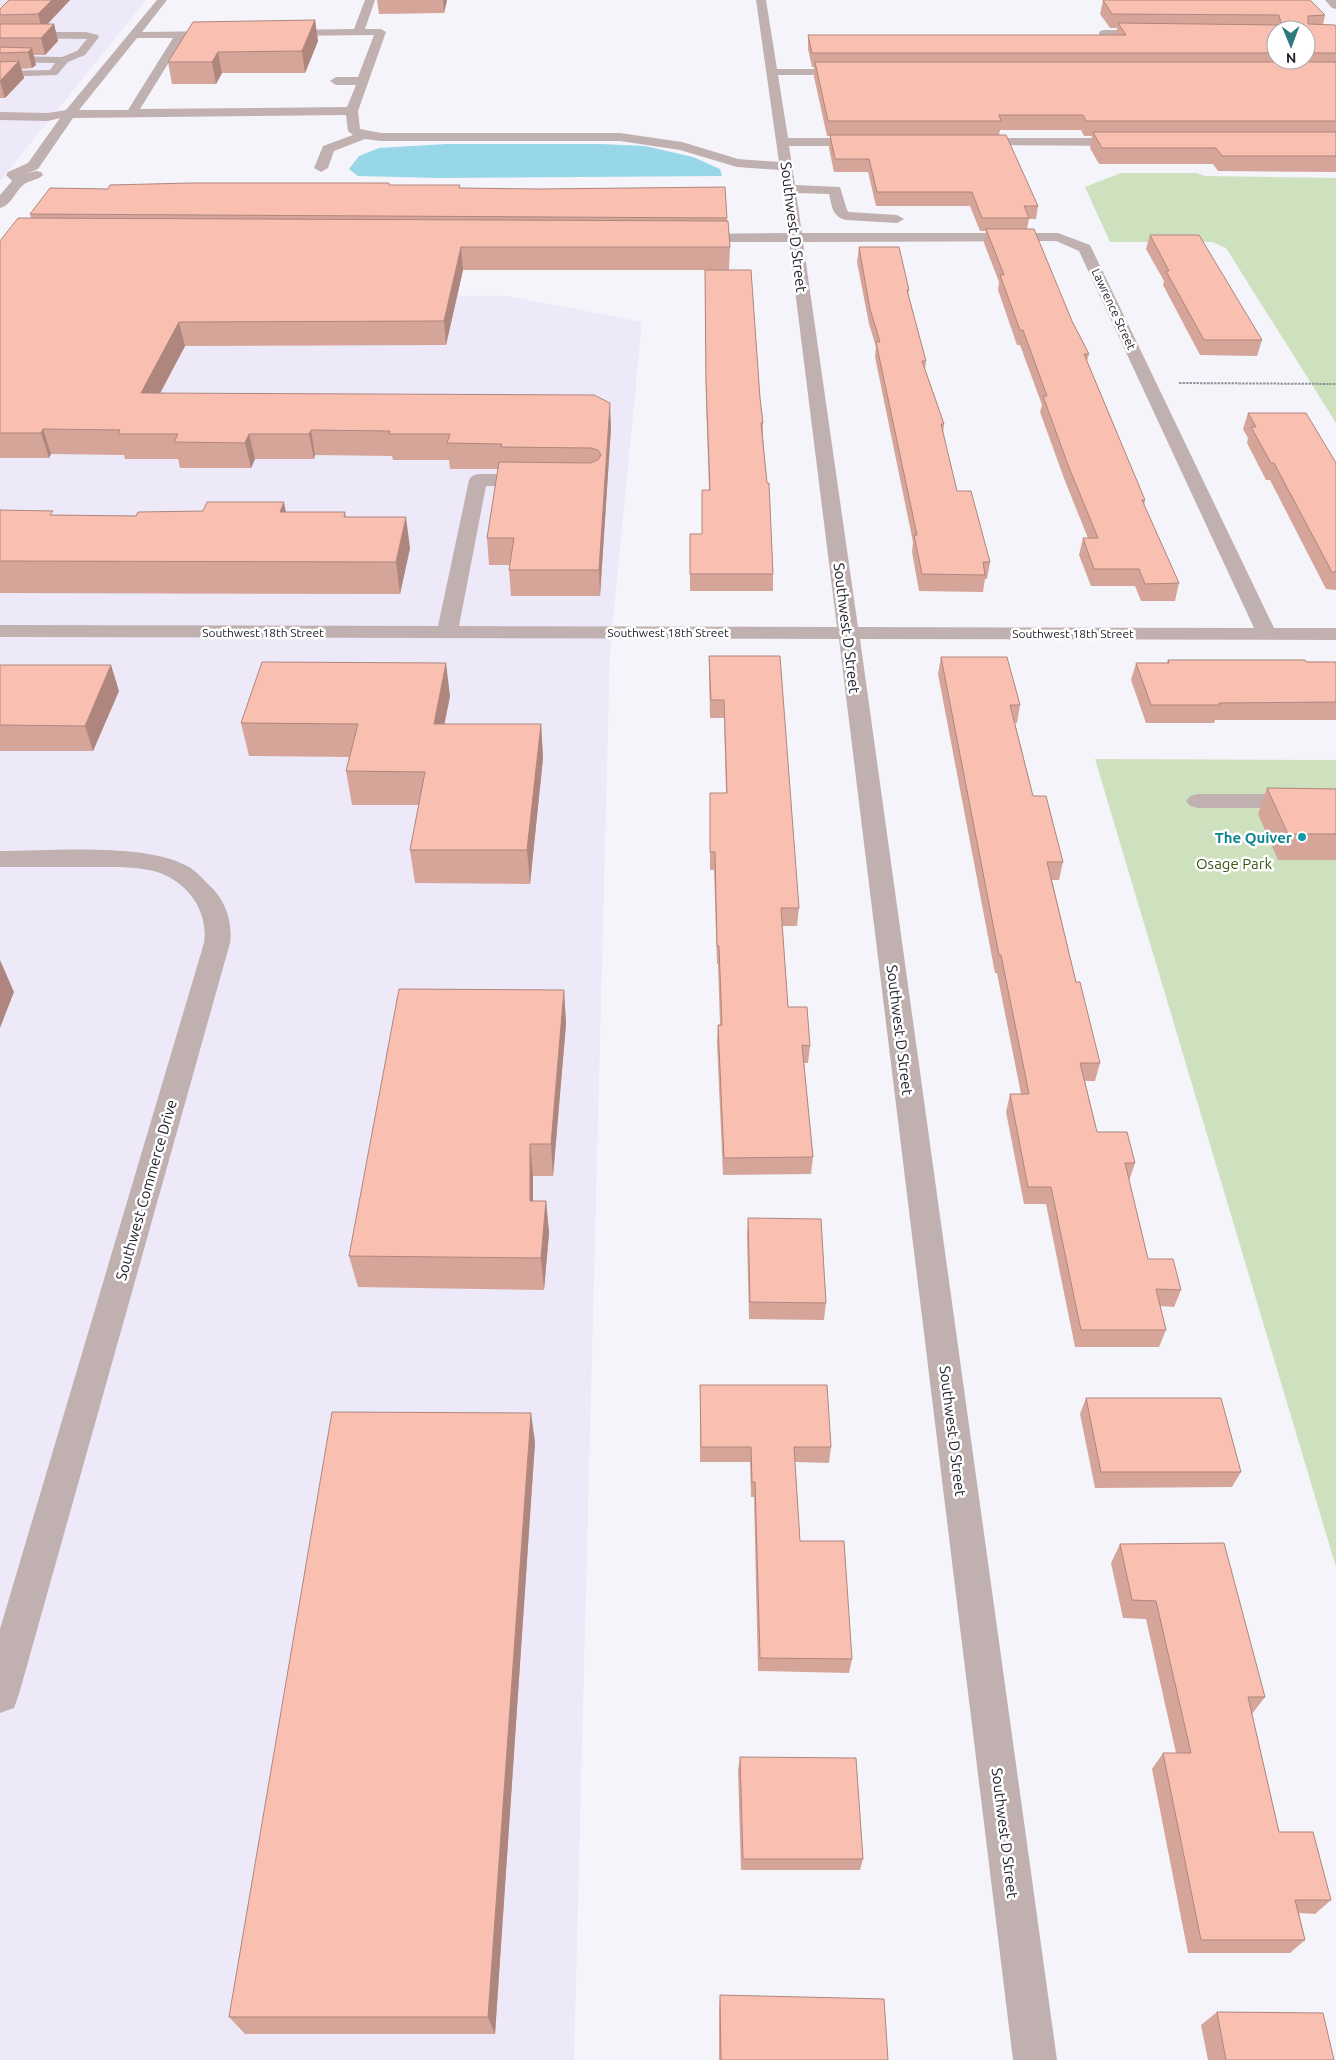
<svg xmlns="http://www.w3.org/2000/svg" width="1336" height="2060" font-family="Ubuntu,sans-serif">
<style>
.built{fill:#ede9f9}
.green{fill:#cee1bf}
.water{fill:#97d7e8}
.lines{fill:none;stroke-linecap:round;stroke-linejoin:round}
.path{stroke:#95939c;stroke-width:2;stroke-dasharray:2.5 1;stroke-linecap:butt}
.minor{fill:#c1b0b0;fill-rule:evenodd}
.wall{fill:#d6a599;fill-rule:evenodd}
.shaded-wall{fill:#ae867d}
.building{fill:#f9c0b2;stroke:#ae867d}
.culture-dot{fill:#0f9aa8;stroke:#fff;stroke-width:2}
.labels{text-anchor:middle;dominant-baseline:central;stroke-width:5;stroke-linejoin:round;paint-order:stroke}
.far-street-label{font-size:12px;fill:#24222d;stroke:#fff}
.street-label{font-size:15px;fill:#24222d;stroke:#fff}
.culture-label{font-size:15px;font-weight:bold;fill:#0d838f;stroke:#fff;text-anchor:end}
.park-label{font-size:15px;fill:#385614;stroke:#fff}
</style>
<rect width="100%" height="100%" fill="#f5f4fb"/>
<g class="built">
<polygon points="0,0 146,0 0,181"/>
<polygon points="0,292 508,296 642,322 610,651 574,2060 0,2060"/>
</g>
<g class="green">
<polygon points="1121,173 1197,173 1205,176 1336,178 1336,423 1226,248 1212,242 1110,242 1085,187"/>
<polygon points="1095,759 1336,760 1336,1567"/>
</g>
<polygon class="water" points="446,144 601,144 645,146 693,157 720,169 722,176 439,178 358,176 349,169 359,156 379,148"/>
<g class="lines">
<polyline class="path" points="1179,383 1336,384"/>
<g class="minor">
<path d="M 157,0 L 167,0 L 142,32 L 222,31 L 227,34 L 222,37 L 184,38 L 140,109 L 347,107 L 356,85 L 336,85 L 330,81 L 336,77 L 358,77 L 374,35 L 280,36 L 275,33 L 280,30 L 354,29 L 365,0 L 375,0 L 365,29 L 381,29 L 386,32 L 358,111 L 360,129 L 381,133 L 620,133 L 682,142 L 738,159 L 779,162 L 756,0 L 766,0 L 777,69 L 851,69 L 857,72 L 851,75 L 778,75 L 788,138 L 866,138 L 872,142 L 866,146 L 789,146 L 795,185 L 840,187 L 847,210 L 849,212 L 897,215 L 904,219 L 897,223 L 846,220 C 832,217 832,206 829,194 L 796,193 L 802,233 L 1058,233 L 1090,245 L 1274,628 L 1336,628 L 1336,640 L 860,639 L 1057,2060 L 1013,2060 L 839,639 L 0,637 L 0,625 L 438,626 L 469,480 L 472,476 L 478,474 L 533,474 L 539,476 L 542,480 L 539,484 L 533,486 L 486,486 L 459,626 L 837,627 L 789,242 L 691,242 L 686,241 L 684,238 L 686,235 L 691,234 L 788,233 L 780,170 L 737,167 L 680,150 L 620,141 L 381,141 L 365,139 L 334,151 L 328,168 L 321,172 L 314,168 L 323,146 L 353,135 L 348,131 L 346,115 L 73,118 L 38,169 L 26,174 L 36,171 L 41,172 L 43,175 C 37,181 28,180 22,186 C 15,193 10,206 0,208 L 0,195 L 12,181 L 6,175 L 8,172 L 28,163 L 60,118 L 48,121 L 0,120 L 0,112 L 48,113 L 66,110 ZM 137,38 L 173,38 L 128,110 L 79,110 ZM 1056,241 L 1079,251 L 1254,628 L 858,627 L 803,242 Z"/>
<polygon points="1325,0 1336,0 1336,9 1332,8"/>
<polygon points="1104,30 1153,30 1158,33 1153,36 1100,35 1099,33 1100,31"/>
<polygon points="0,32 86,32 98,35 99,37 85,55 68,62 57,75 0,77 0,71 50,70 55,63 0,62 0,56 62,57 77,51 87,39 0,38"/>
<polygon points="971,138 1128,138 1134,142 1128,146 966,145 965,142"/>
<polygon points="1198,794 1336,794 1336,808 1198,808 1190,806 1186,801 1190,796"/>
<path d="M 0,851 C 50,851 147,842 189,867 C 196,871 203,879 209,885 C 225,899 233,922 230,943 L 19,1694 L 14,1708 L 0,1713 L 0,1629 L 204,943 C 209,910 186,880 154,871 C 133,866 110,867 89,867 C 59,867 30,867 0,867 Z"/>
</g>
</g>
<g class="wall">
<polygon points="70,0 47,24 54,24 58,41 45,55 33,55 36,65 32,68 21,69 24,78 5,98 0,98 0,9"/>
<polygon points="377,0 447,0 444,13 379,14"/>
<path d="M 1103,0 L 1325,15 L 1323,25 L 1336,26 L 1336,172 L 1218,171 L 1213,164 L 1099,164 L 1090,148 L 1092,136 L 1084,136 L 1081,130 L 1000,130 L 999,135 L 1038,206 L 1036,219 L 1029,219 L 1027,229 L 1072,321 L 1089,354 L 1087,361 L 1145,500 L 1144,505 L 1179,583 L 1175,601 L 1141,601 L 1135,586 L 1091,586 L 1079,555 L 1083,538 L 1088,538 L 1065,481 L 1040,412 L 1042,405 L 1020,345 L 1017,345 L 998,290 L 999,282 L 984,243 L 986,231 L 980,231 L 970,206 L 876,206 L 868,172 L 834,172 L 829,148 L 830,136 L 827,136 L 814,77 L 814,67 L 812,67 L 808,49 L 808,35 L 1116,35 L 1117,28 L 1110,28 L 1100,14 ZM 1276,30 L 1306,30 L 1306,60 L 1276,60 Z"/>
<polygon points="315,20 318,41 305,73 222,73 216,84 172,84 168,62"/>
<polygon points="390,185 460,188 727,218 730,247 729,270 760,398 763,423 763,437 773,574 773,591 690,591 690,534 702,534 709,490 706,399 705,270 463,270 446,345 185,346 160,393 611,428 600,596 511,596 509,570 510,565 489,565 487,538 498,469 450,469 449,460 393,460 392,456 315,455 314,459 255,459 251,468 180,468 178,459 125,459 124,455 51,454 49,458 0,458 0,241 31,218 30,214 108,189"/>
<polygon points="1150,235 1262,340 1257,356 1200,355 1163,285 1164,281 1146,249"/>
<polygon points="859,247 909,290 908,295 926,361 925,369 944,424 943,434 957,491 990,562 987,579 985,579 983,592 919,591 912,552 913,542 875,357 876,347 869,324 857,262"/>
<polygon points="1248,413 1336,463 1336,590 1326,589 1270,480 1266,480 1247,443 1248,438 1243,429"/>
<polygon points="0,510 54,515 136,516 286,512 345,512 346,517 410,548 400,594 0,593"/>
<polygon points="709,656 799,908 797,926 782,926 788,1007 810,1046 808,1063 804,1063 813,1157 811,1174 723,1175 717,1043 718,1025 720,1025 718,964 717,964 714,870 710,870 710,793 726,793 724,718 710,718 709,673"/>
<polygon points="941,657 1020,705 1017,723 1015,723 1033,796 1063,862 1059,880 1052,880 1076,982 1100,1063 1095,1081 1085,1081 1097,1132 1135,1163 1129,1181 1148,1259 1181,1290 1174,1307 1160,1306 1166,1330 1159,1347 1075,1347 1046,1204 1024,1204 1006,1112 1010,1094 1021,1094 997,973 995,973 938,674"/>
<polygon points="1168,660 1336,662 1336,720 1215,720 1214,723 1146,723 1131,680 1136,663 1167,663"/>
<polygon points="0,665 119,691 93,751 0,751"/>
<polygon points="450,696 444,724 541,724 543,758 530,884 415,883 410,850 419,805 352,805 346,771 349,757 249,756 241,723"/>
<polygon points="1267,788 1336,789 1336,860 1278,860 1258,814"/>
<polygon points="564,990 566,1024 553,1176 533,1176 533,1201 546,1201 549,1233 544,1290 358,1287 349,1256"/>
<polygon points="748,1218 826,1303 824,1320 749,1319 747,1236"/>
<polygon points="700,1385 831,1447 829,1463 795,1462 800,1541 852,1659 849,1673 758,1671 754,1497 751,1497 750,1462 700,1462"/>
<polygon points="1086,1398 1241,1472 1232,1487 1095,1488 1080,1414"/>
<polygon points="535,1442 495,2034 245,2034 229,2017"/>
<polygon points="1120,1544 1265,1697 1252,1714 1279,1832 1331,1900 1315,1914 1299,1913 1305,1940 1290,1953 1188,1953 1152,1769 1163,1753 1176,1753 1146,1619 1123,1618 1111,1563"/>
<polygon points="740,1757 863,1859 860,1870 741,1870 738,1770"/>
<polygon points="720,1995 888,2060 719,2060 719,2009"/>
<polygon points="1217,2012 1334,2060 1208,2060 1201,2025"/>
</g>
<g class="shaded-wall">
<polygon points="52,0 70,0 42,30 38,14"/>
<polygon points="443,0 447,0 444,13"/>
<polygon points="315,20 318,41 305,73 302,51"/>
<polygon points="54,24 58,41 45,55 41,38"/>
<polygon points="32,48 36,65 32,68 28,52"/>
<polygon points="218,52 222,73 216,84 212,62"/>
<polygon points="19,61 24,78 5,98 0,81"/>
<polygon points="461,247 463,270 446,345 444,321"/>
<polygon points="179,322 185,346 147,418 141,393"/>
<polygon points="610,403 611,428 600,596 599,570"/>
<polygon points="43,429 51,454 49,458 41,433"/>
<polygon points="311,430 315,455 314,459 309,434"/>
<polygon points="249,434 255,459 251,468 245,443"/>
<polygon points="284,502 290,533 280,512"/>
<polygon points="406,517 410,548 400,594 396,562"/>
<polygon points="446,663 450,696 438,757 434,724"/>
<polygon points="111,665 119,691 93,751 85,726"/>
<polygon points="541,724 543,758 530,884 527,850"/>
<polygon points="0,960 14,992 0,1028"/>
<polygon points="564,990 566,1024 553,1176 551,1144"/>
<polygon points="530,1144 533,1176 533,1233 530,1201"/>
<polygon points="546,1201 549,1233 544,1290 541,1258"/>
<polygon points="531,1413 535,1442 495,2034 488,2017"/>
</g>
<g class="building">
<polygon points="9,0 52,0 38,14 0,15 0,9"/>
<polygon points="1103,0 1310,0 1325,15 1308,16 1308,24 1335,25 1336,26 1336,53 1306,53 1306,30 1276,30 1276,53 812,53 808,35 1126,35 1118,23 1279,25 1281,23 1279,15 1112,14"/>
<polygon points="315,20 302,51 218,52 212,62 168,62 193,22"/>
<polygon points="0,24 54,24 41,38 0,38"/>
<polygon points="0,47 32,48 28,52 0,53"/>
<polygon points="19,61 0,81 0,62"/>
<polygon points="815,62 1336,62 1336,121 1086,121 1083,115 999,115 1001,121 828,121"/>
<polygon points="1093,132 1336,132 1336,156 1222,156 1216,148 1102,148"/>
<polygon points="830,135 1006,135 1038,206 1024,206 1029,218 982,218 972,192 877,192 869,159 835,159"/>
<polygon points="190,183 389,183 389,185 460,185 459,188 537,189 725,187 727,218 30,214 50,188 108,189 110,185"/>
<polygon points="18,218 728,221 730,247 461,247 444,321 179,322 141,393 594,395 610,403 599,570 509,570 514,538 487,538 499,462 590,463 598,460 601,455 598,450 591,448 501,447 502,444 447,443 450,434 389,434 390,431 311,430 309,434 249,434 245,443 174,442 178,434 118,434 120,430 43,429 41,433 0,433 0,241"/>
<polygon points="986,229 1034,229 1072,321 1089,354 1084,354 1145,500 1142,500 1179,583 1145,584 1139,569 1094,569 1083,538 1098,538 1068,465 1043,396 1047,396 1023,330 1020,330 1000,275 1004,275"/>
<polygon points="1150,235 1199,235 1262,340 1204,340 1166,271 1169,271"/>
<polygon points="859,247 899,247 909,290 907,290 926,361 922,361 944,424 941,424 957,491 971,491 990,562 983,562 985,575 922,574 914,535 917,535 876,342 880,342 870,309"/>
<polygon points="705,270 751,270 760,398 763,423 761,423 767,483 769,483 773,574 690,574 690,534 702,534 702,490 710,490 706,383"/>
<polygon points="1248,413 1306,413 1336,463 1336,572 1332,572 1274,463 1271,463 1251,427 1256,427"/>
<polygon points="207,502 284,502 280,512 345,512 344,517 406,517 396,562 0,561 0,510 53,511 50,515 136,516 138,512 203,511"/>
<polygon points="709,656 780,656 799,908 781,908 788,1007 807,1007 810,1046 802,1045 813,1157 724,1158 718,1025 722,1025 719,946 717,946 715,852 710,852 710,793 727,793 724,700 711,700"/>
<polygon points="941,657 1007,657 1020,705 1010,705 1033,796 1046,796 1063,862 1047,862 1076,982 1080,982 1100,1063 1080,1063 1097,1132 1127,1132 1135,1163 1125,1163 1148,1259 1173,1259 1181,1290 1156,1289 1166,1330 1081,1330 1051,1187 1028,1187 1010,1094 1029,1094 1001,955 999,955"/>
<polygon points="1168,660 1305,660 1306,662 1336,662 1336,702 1219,703 1220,705 1151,705 1136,663 1169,663"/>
<polygon points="262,662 446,663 434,724 541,724 527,850 410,850 425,772 346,771 358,724 241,723"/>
<polygon points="0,665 111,665 85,726 0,725"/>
<polygon points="1267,788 1336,789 1336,834 1288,834"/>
<polygon points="399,989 564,990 551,1144 530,1144 530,1201 546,1201 541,1258 349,1256"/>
<polygon points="748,1218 821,1219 826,1303 750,1302"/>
<polygon points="700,1385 827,1385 831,1447 794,1447 800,1541 844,1541 852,1659 760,1658 755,1482 752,1482 751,1447 701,1447"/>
<polygon points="1086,1398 1221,1398 1241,1472 1101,1472"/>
<polygon points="332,1412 531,1413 488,2017 229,2017"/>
<polygon points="1224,1543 1265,1697 1248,1697 1279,1832 1313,1832 1331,1900 1295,1900 1305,1940 1201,1940 1163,1753 1191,1753 1156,1601 1132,1600 1120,1544"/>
<polygon points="740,1757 856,1758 863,1859 743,1859"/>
<polygon points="720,1995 884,1999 888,2060 721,2060"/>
<polygon points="1217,2012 1323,2013 1334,2060 1226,2060"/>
</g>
<circle class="culture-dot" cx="1302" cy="837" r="5"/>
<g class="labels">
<g class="far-street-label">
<text transform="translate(1114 309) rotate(65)">Lawrence Street</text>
<text x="263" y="632">Southwest 18th Street</text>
<text x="668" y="632">Southwest 18th Street</text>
<text x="1073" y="633">Southwest 18th Street</text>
</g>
<g class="street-label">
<text transform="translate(794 227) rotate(83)">Southwest D Street</text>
<text transform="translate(847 628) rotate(83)">Southwest D Street</text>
<text transform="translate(900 1030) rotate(83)">Southwest D Street</text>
<text transform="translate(146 1190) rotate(-74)">Southwest Commerce Drive</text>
<text transform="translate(953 1431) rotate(83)">Southwest D Street</text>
<text transform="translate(1005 1833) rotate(83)">Southwest D Street</text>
</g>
<g class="culture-label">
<text x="1292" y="837">The Quiver</text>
</g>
<g class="park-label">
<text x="1234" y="863">Osage Park</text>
</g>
</g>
<g transform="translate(1291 45) rotate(179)"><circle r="24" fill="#ffffff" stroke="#a7a7ab"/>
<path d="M0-4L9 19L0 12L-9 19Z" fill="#317a80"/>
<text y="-8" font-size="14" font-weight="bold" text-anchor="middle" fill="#24222d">N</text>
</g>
</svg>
